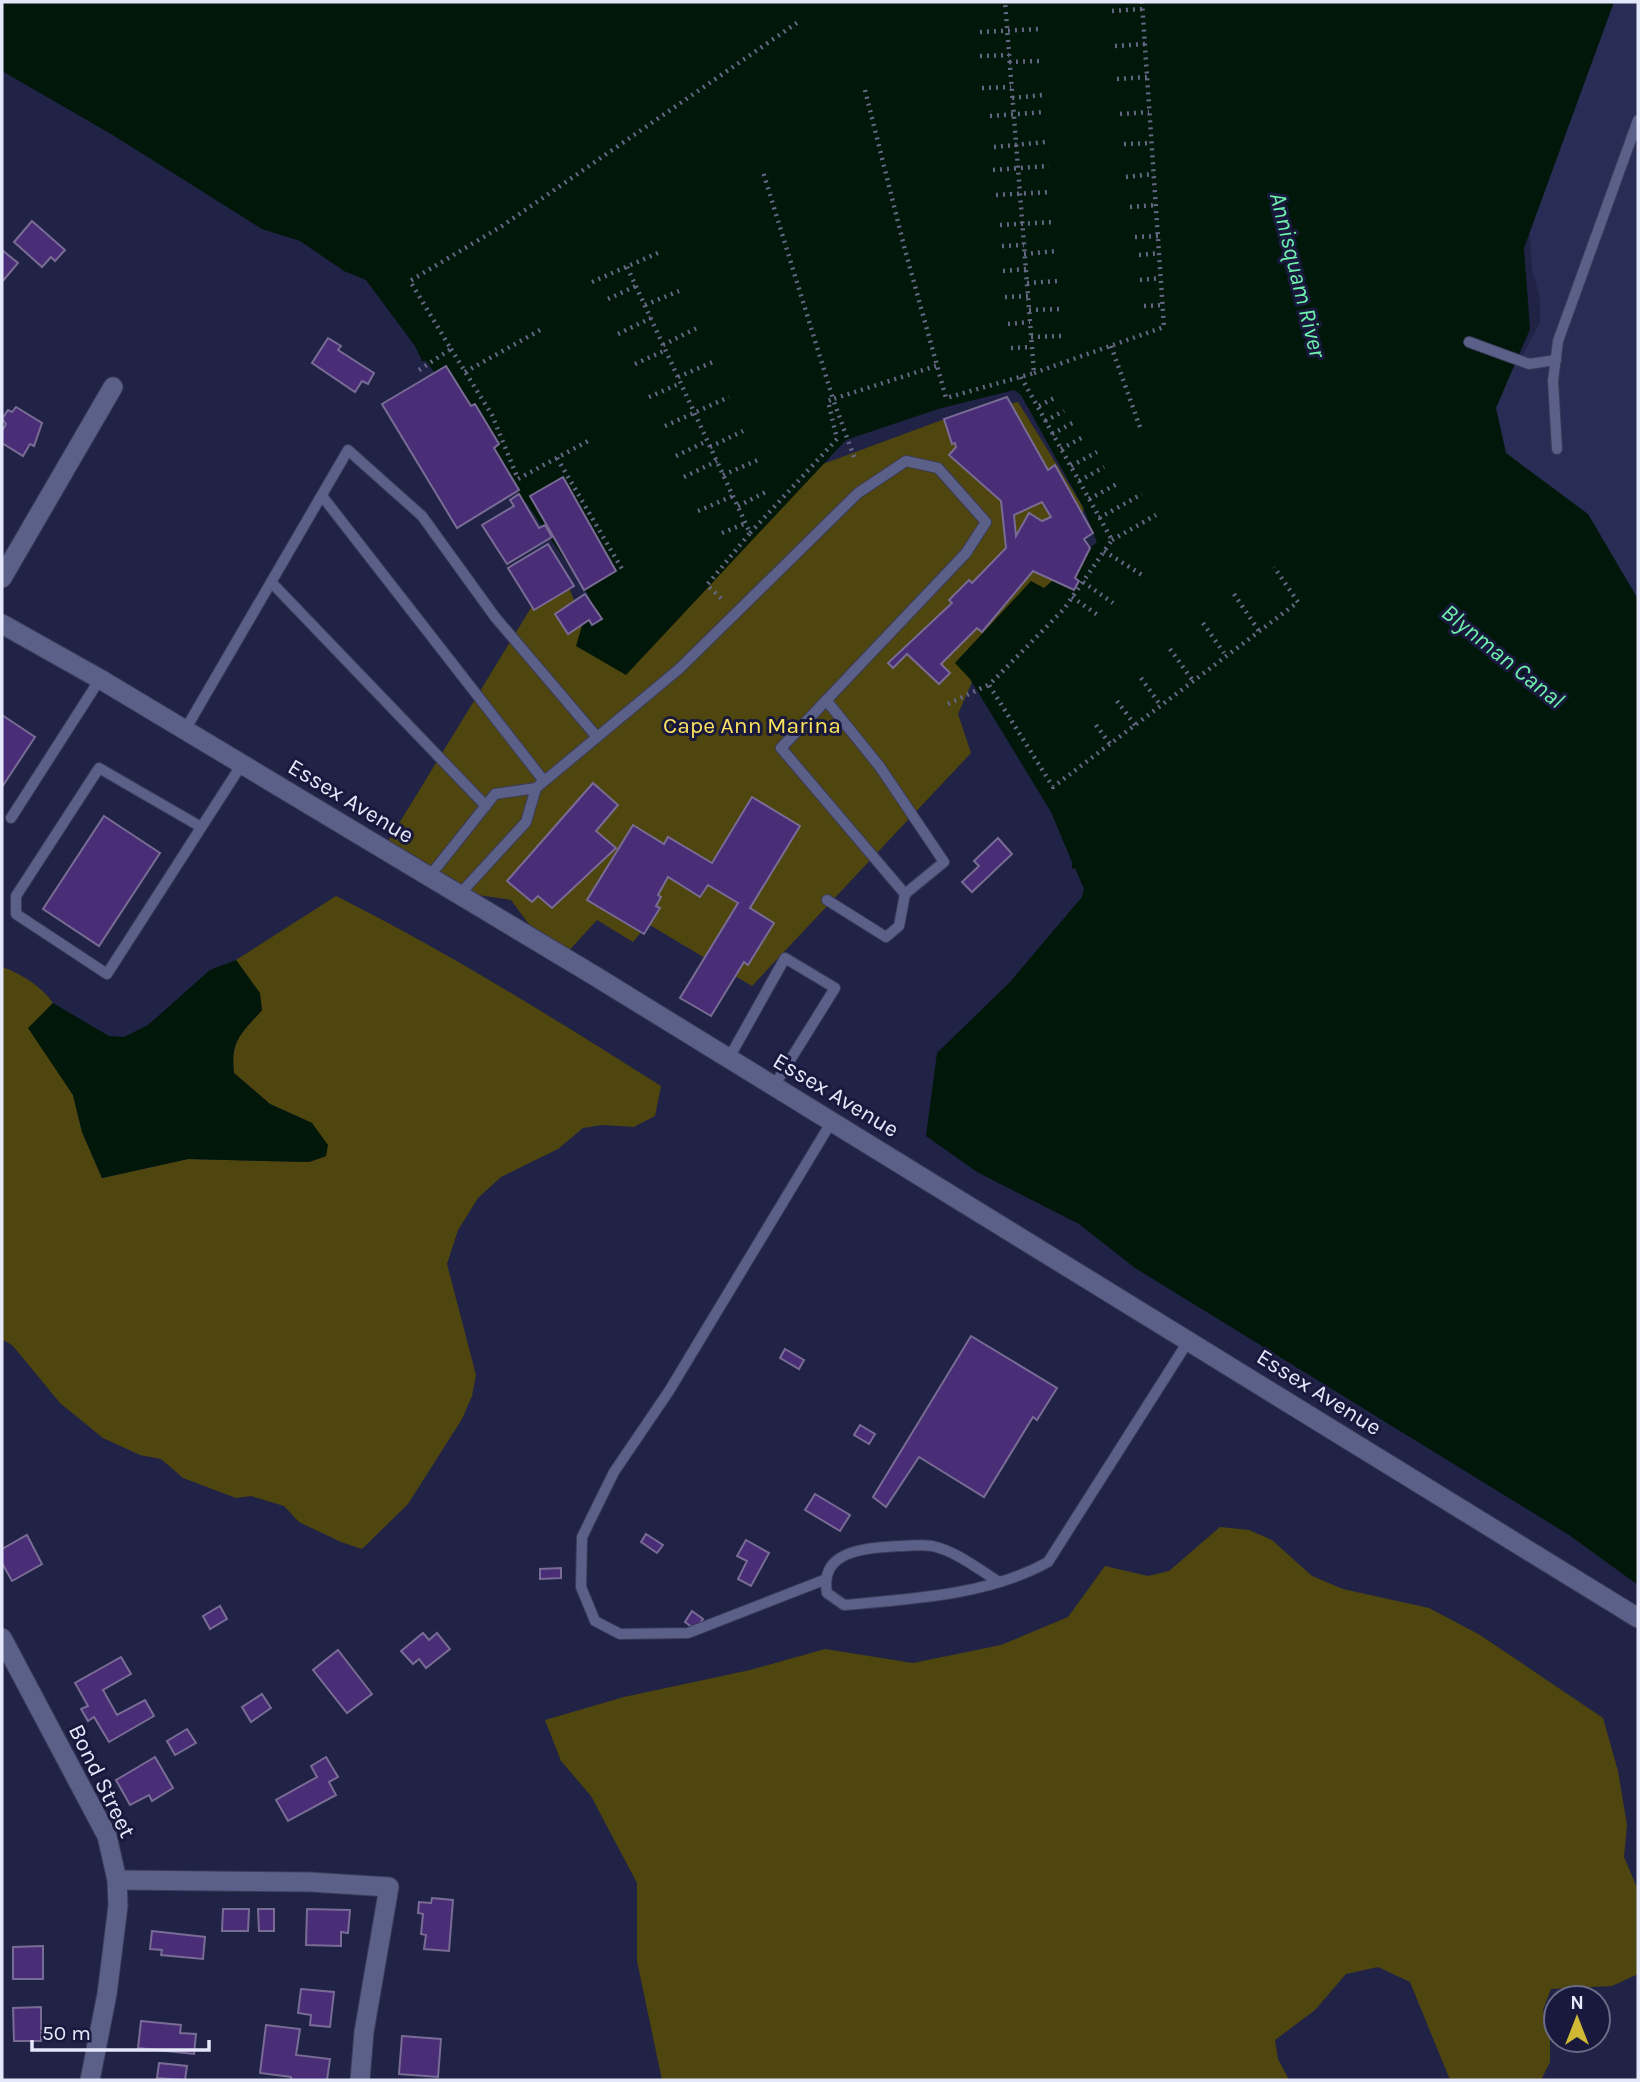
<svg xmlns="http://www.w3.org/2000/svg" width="1640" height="2082" font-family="Karla,sans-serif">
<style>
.built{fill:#292c54}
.green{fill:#4f450e}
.water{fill:#001709}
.building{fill:#4a2d77;stroke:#786c95;stroke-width:2;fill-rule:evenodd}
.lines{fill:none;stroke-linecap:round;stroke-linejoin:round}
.service-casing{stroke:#3b3c5a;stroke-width:12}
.minor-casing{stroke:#3b3c5a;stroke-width:21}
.tertiary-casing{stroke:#3b3c5a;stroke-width:21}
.path{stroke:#646784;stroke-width:4.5;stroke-dasharray:2 5;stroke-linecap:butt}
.service{stroke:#5b6089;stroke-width:10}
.minor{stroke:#5b6089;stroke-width:19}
.tertiary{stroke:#5b6089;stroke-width:19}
.labels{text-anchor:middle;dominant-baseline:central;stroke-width:6;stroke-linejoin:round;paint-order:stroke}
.park-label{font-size:23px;fill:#fce25f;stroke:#18193c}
.street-label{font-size:23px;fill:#e5e8fb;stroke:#18193c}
.water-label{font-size:24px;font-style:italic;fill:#6ff1ad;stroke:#18193c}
</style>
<rect width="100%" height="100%" fill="#212346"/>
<polygon class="built" points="1561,2 1638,2 1638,608 1497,460 1486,405 1522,356 1540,322 1540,298 1532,269 1529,222"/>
<g class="green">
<polygon points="1018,402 1083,507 1083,592 987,648 958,714 971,753 752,986 648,924 633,942 597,920 564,956 539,938 511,900 444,890 384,848 559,562 580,615 742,494 942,420"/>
<path d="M 336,896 C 448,952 555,1019 661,1086 L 655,1116 L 634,1127 L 602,1125 L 583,1128 L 558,1149 L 501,1177 L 478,1198 L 458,1230 L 447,1264 L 476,1375 L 472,1396 L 462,1419 L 408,1504 L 362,1549 L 341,1542 L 299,1522 L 284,1506 L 251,1496 L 236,1498 L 183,1478 L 161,1459 L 140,1455 L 103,1438 L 60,1403 L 13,1346 L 2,1339 L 2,967 C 22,974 41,986 53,1003 L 29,1028 L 73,1095 L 82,1132 L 102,1178 L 188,1159 L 309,1162 L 326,1156 L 312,1123 L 270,1104 L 234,1073 C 230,1040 242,1033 262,1010 L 259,993 L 236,960 Z"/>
<polygon points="1220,1527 1249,1530 1272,1540 1312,1576 1343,1589 1429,1608 1480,1635 1603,1718 1618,1771 1627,1825 1624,1857 1638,1890 1638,1974 1612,1986 1551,1989 1543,2010 1550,2039 1550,2062 1541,2080 1450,2080 1410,1982 1378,1967 1346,1974 1315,2010 1275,2040 1278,2059 1289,2080 662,2080 637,1961 637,1883 591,1796 561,1761 545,1720 624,1697 750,1670 825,1649 913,1663 1001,1645 1068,1617 1105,1566 1148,1576 1169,1571"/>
</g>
<g class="water">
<polygon points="2,2 1614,2 1524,248 1530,329 1496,408 1506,453 1588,514 1638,599 1638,1585 1569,1535 1135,1268 1079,1224 977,1172 926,1136 937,1053 1009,983 1082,897 1084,889 1075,868 1072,869 1072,862 1051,812 970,679 955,663 1031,581 1044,588 1097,542 1083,507 1021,395 1014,390 938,409 846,440 626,675 576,646 590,599 588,594 527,504 451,413 458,405 426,361 422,361 415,346 366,280 344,271 300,241 262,229 111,134 2,71"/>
<path d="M 236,960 L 260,993 L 262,1010 C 242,1033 230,1040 234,1073 L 270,1104 L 312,1123 L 328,1145 L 326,1156 L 309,1162 L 188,1159 L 102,1178 L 82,1132 L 73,1095 L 28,1028 L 53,1003 L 109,1036 L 124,1037 L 148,1025 L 210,970 Z"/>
</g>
<g class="building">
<polygon points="32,221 65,250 55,261 51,257 42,267 14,242"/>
<polygon points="2,250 18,263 2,282"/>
<polygon points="328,338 341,346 338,350 374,373 368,384 362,381 355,392 312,363"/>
<polygon points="446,366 471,406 475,404 499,444 494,448 519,490 457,528 382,404"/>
<path d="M 1007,397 L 1048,470 L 1055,465 L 1093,533 L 1084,539 L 1090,548 L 1075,578 L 1079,581 L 1074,590 L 1033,571 L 982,632 L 977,628 L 941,664 L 950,673 L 939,684 L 907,654 L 893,668 L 888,663 L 952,603 L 949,600 L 969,580 L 972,583 L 1006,548 L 1001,501 L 949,455 L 956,447 L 955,443 L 952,444 L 944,419 ZM 1042,502 L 1051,517 L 1042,521 L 1029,513 L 1016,536 L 1014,515 Z"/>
<polygon points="16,407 42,423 34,446 30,444 23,456 2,443 2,431 6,424 2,419 8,410 12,412"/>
<polygon points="563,477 616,571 584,590 530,496"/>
<polygon points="519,494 539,528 545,525 552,537 507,564 482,525 514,506 510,500"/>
<polygon points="548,544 574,586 534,610 508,568"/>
<polygon points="585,594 602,619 592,625 589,620 568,634 555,614"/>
<polygon points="2,715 35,737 2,787"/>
<polygon points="593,783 618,805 596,831 616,848 552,908 538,896 532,902 507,881"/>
<polygon points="752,797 800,826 750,908 774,923 748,965 744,962 711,1016 680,998 738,903 708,885 700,897 668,877 658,895 661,897 656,906 660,908 644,934 587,900 633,825 664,844 668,837 712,863"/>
<polygon points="104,816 160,853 99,946 43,909"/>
<polygon points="998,838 1012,854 972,892 962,882 979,866 974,861"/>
<polygon points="971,1336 1057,1388 1037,1420 1033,1417 984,1497 919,1457 886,1507 873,1497"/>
<polygon points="785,1349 804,1360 799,1369 780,1358"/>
<polygon points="860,1425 875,1434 869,1444 854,1435"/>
<polygon points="815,1494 850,1515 840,1531 805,1510"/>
<polygon points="646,1534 663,1545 657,1553 641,1542"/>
<polygon points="27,1535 42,1564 12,1581 2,1563 2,1549"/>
<polygon points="746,1540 769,1553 751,1586 738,1579 747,1561 737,1556"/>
<polygon points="561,1568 561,1578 540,1579 540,1569"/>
<polygon points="220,1606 227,1619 210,1629 203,1616"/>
<polygon points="692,1611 703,1619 696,1630 685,1622"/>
<polygon points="423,1633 429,1640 437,1633 450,1649 426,1668 419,1659 413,1664 401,1651"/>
<polygon points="338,1650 372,1694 347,1713 313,1670"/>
<polygon points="121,1657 131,1674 103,1690 117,1715 145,1700 154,1716 109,1742 94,1717 88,1721 81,1709 88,1706 75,1683"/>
<polygon points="262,1694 271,1708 251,1722 242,1707"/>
<polygon points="187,1729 196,1743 175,1755 167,1741"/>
<polygon points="155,1757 173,1788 152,1801 149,1795 130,1805 116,1780"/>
<polygon points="326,1757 338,1777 329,1782 336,1795 288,1821 276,1800 317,1777 311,1766"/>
<polygon points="432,1898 453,1900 449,1951 424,1949 426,1935 421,1934 423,1914 418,1913 419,1902 431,1903"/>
<polygon points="223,1909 249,1909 248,1931 222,1931"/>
<polygon points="258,1909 274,1909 274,1931 259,1931"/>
<polygon points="307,1909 350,1910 348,1933 341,1932 341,1946 306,1945"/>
<polygon points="152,1931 205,1937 203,1959 161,1955 162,1950 150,1949"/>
<polygon points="43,1946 43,1979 13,1979 13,1947"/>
<polygon points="301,1989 334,1992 330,2027 310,2025 311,2015 298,2013"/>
<polygon points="41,2007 41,2041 14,2041 13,2008"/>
<polygon points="141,2021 181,2025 180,2033 196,2034 194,2054 138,2048"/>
<polygon points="266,2025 300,2029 296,2055 330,2059 327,2080 291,2080 291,2077 260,2073"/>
<polygon points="402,2036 441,2039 438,2077 399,2074"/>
<polygon points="159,2063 187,2066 185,2080 157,2078"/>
</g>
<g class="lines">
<g class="service-casing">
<g id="service">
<polyline points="1469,342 1529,364 1556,360"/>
<polyline points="1557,449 1553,381 1558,341 1638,120"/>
<polyline points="322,496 544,781"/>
<polyline points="272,583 486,806"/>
<polyline points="185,730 348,450 422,516 495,617 597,737"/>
<polyline points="11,818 100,679"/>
<path d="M 201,827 L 99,768 L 16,896 L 16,914 L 107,974 C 152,904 197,834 242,764"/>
<polyline points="429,877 495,794 536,788 679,669 858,493 906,461 938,468 986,522 966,553 781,748 905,894 944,862 880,767 826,700"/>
<polyline points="459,895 526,822 536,788"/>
<polyline points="827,900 886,937 899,926 905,894"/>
<polyline points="729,1058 785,958 835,988 774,1086"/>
<polyline points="824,1580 688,1633 620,1634 595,1621 581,1587 582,1537 614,1472 669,1391 832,1121"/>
<path d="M 999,1582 C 978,1569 956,1551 932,1546 C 922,1544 910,1546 900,1546 C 868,1548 819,1549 827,1593 L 844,1605 C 911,1599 989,1595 1048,1562 L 1189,1340"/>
</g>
</g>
<g class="minor-casing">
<g id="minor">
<polyline points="2,578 113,387"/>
<polyline points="2,1638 107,1836 117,1880 118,1906 107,1994 90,2080"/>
<polyline points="117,1880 310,1882 389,1887 364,2032 360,2080"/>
</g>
</g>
<g class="tertiary-casing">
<polyline id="tertiary" points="2,624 100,679 595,976 1638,1618"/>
</g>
<g class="path">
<polyline points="1112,11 1142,9"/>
<polyline points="980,32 1039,29"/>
<polyline points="1115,46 1145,44"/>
<polyline points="980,56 1009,55"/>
<polyline points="1009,62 1041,61"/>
<polyline points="1117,79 1147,77"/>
<polyline points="982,88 1011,87"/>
<polyline points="865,90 905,250 946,398 1034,373 1005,2"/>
<polyline points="1012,98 1043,95"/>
<polyline points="1120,114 1149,112"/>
<polyline points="990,116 1044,112"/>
<polyline points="1124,144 1152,143"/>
<polyline points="994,147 1045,142"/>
<polyline points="993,170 1049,166"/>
<polyline points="1126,177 1154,174"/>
<polyline points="996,195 1050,192"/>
<polyline points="1130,207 1156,205"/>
<polyline points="1000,225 1054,222"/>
<polyline points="1135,237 1158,236"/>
<polyline points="1002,246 1024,245"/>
<polyline points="1024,254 1057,251"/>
<polyline points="1139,255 1160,253"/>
<polyline points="627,267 750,533 707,585 723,600"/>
<polyline points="1003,271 1026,269"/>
<polyline points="1140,280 1161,278"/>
<polyline points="592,282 660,252"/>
<polyline points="1027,283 1059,281"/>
<polyline points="1005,297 1028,296"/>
<polyline points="608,299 636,286"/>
<polyline points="645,305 679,291"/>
<polyline points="1144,306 1163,305"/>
<polyline points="1029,310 1063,309"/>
<polyline points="1008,324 1030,322"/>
<polyline points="618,334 651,318"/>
<polyline points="1031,337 1061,336"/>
<polyline points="663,345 697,328"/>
<polyline points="1111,346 1141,430"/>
<polyline points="1011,348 1032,347"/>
<polyline points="451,349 492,415 518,479 588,441"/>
<polyline points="635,364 666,350"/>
<polyline points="419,370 451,349 410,281 502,226 801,20"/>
<polyline points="465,372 542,329"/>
<polyline points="1034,373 1164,327 1142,2"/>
<polyline points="678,377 713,362"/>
<polyline points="1021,377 1112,540 1064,609 989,685 1053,787 1298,602 1274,567"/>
<polyline points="649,397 681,383"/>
<polyline points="1039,406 1056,397"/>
<polyline points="1045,421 1064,411"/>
<polyline points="665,426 729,397"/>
<polyline points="1052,434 1076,421"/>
<polyline points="710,447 743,431"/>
<polyline points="1061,449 1085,436"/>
<polyline points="676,456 707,441"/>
<polyline points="854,457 833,399 936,366"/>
<polyline points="557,458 622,569"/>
<polyline points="1071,466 1097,452"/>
<polyline points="723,475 758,460"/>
<polyline points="684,477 717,461"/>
<polyline points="1079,481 1104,467"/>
<polyline points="1089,499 1117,484"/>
<polyline points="738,506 766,492"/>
<polyline points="698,511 733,496"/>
<polyline points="1099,518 1142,494"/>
<polyline points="722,533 746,523"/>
<polyline points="750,533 837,439 828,401 833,399 763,172"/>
<polyline points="1112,540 1156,515"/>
<polyline points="1104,551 1142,575"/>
<polyline points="1083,582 1113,603"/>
<polyline points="1234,594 1259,631"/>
<polyline points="1072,597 1099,616"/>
<polyline points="1203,623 1224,653"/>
<polyline points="1170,649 1193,681"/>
<polyline points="1141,678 1161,706"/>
<polyline points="1117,701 1135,725"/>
<polyline points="948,704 988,685"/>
<polyline points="1096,725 1110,744"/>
</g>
<use href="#service" class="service"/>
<use href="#minor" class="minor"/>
<use href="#tertiary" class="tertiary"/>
</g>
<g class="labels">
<g class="park-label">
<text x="752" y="725">Cape Ann Marina</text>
</g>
<g class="street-label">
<text transform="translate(351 801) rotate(31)">Essex Avenue</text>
<text transform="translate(836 1095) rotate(31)">Essex Avenue</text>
<text transform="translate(1319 1392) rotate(32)">Essex Avenue</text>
<text transform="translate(102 1781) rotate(64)">Bond Street</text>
</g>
<g class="water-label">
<text transform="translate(1298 275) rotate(76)">Annisquam River</text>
<text transform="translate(1503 656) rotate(39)">Blynman Canal</text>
</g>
</g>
<rect width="1640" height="2082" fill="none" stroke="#e5e8fb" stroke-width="7"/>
<g transform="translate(1577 2019)"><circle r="33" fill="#18193c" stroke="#6a6c88" stroke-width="2"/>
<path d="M0-5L12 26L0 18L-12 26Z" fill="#d0b837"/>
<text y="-10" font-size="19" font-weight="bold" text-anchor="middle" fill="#e5e8fb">N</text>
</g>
<path d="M32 2040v10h177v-10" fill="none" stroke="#e5e8fb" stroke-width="3.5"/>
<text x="42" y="2040" font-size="21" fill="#e5e8fb" stroke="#18193c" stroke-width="5" paint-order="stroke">50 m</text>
</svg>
